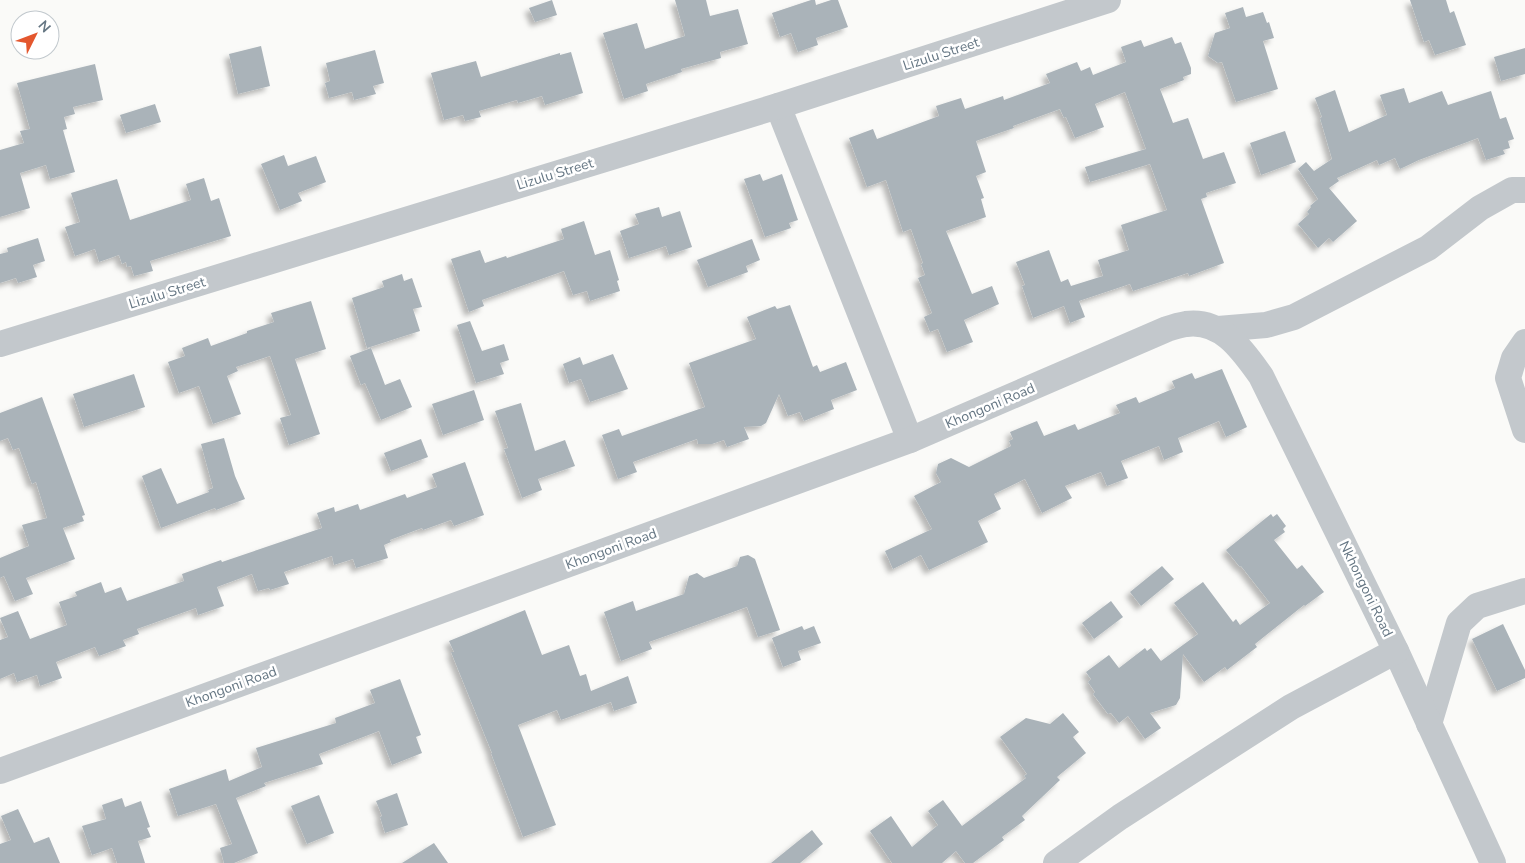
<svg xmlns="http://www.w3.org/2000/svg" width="1525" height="863" font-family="'Nunito Sans',sans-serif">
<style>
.building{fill:#aab3b9;filter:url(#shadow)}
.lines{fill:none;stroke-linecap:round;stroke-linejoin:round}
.minor{stroke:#c3c8cc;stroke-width:26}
.labels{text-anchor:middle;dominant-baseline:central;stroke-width:5;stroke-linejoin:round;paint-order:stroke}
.street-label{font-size:14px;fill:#657683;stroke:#fff}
</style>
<defs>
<filter id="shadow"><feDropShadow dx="-4.5" dy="4.5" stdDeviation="2.5" flood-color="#0004"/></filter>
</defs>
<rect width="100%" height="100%" fill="#fafaf8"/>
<g class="building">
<polygon points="552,0 557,15 535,22 529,8"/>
<polygon points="675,0 706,0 710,16 738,9 748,44 720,52 721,58 681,69 682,72 646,84 648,91 624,99 603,33 637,23 645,49 685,36"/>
<polygon points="811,0 815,0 816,5 831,0 838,0 848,27 816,38 818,45 798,52 791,33 780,37 772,13"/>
<polygon points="1410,0 1446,0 1450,13 1454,11 1466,45 1435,55 1429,40 1424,42"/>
<polygon points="1243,7 1246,17 1263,12 1267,23 1269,22 1274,38 1263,41 1278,89 1236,102 1222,62 1218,63 1208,56 1215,33 1230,28 1225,13"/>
<polygon points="1172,37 1175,44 1181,42 1191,68 1191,74 1183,77 1184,80 1160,89 1173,123 1188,118 1203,159 1224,152 1236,183 1206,193 1207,197 1201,199 1224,263 1189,276 1188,273 1133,291 1130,284 1079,301 1085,317 1070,323 1064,306 1033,318 1022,286 1025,285 1016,262 1049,250 1061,282 1068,279 1071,286 1103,276 1098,260 1129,250 1121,225 1167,210 1150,164 1090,182 1085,167 1146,149 1125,92 1095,104 1104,127 1075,138 1066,117 1064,118 1060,109 1013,126 1014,128 976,141 986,172 976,176 984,198 981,199 986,217 946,231 972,294 992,286 999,304 964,320 973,342 947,352 938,329 930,332 924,317 932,313 918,278 925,275 921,264 923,263 911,229 903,232 886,180 867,187 849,138 873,129 877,139 939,116 936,106 961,98 965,109 1003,96 1004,100 1050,83 1046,74 1077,62 1081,71 1090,67 1093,75 1126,62 1121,47 1141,40 1144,47"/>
<polygon points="261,46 270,86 238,94 229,54"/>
<polygon points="1525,48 1525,74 1501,81 1494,57"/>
<polygon points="375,50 384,83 373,86 376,94 354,100 352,92 329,98 325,83 330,81 326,63"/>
<polygon points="571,52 583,93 545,105 542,96 518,103 517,100 479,111 481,117 465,121 463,115 444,120 431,73 476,61 481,77 560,53 560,55"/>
<polygon points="95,64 103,100 73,107 75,114 64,117 67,129 63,130 75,172 50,179 46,165 20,173 30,208 0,217 0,150 24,143 20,131 30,129 17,83"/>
<polygon points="1404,88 1409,103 1442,91 1448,105 1491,91 1500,119 1506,117 1514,139 1508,141 1510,148 1503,150 1505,154 1486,160 1478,138 1419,160 1400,169 1395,158 1379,165 1377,160 1337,178 1339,181 1329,188 1357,221 1333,242 1329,238 1318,248 1298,224 1309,214 1307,212 1311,207 1310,206 1318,199 1298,169 1306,162 1314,171 1332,159 1320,118 1322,117 1315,98 1335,90 1349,132 1387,115 1380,95"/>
<polygon points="155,104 161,122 126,133 120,115"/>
<polygon points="1285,131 1296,162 1261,175 1250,143"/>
<polygon points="284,155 288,166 316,156 326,182 298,193 302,201 280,210 261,164"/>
<polygon points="760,174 763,181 782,174 798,220 789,223 791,228 765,237 744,179"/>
<polygon points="204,178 211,201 219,198 231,236 150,261 153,271 134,276 131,266 127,267 126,262 122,264 119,255 99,262 95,249 75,256 65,227 80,222 71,193 117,179 130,220 191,200 186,184"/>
<polygon points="659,207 662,217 680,211 692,247 669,255 666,246 629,258 620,231 639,224 635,214"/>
<polygon points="584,221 595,255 610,250 619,280 617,281 620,291 590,301 587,291 573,295 564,271 482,300 484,306 469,312 451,259 480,250 485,263 506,256 507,258 564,239 561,229"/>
<polygon points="38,238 45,261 33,265 37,277 18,283 16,278 0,283 0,254 8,252 7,248"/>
<polygon points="752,239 760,260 746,266 748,272 708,287 697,260"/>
<polygon points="402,274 404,281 412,278 422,307 413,309 420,331 367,348 352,298 384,287 382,281"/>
<polygon points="311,301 326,349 295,359 320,434 289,445 280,418 291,415 270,356 236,367 238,371 227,376 241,414 213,424 199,386 179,393 168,362 185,356 182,348 208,338 211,346 247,333 247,331 274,322 271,313"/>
<polygon points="790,305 813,367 817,365 820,372 846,362 857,390 831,400 834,409 804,421 800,412 788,416 779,394 766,423 761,426 744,427 749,439 727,447 724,440 712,444 698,444 697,439 633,462 637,472 618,479 602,435 619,429 622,436 705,407 689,363 756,339 747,317 775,306 777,309"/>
<polygon points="470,321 482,351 504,344 509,360 500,363 504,374 476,383 457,325"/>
<polygon points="371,348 385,385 400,379 412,407 381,420 365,383 361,385 350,356"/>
<polygon points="613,354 628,389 590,402 581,379 569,383 563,364 580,357 583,365"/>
<polygon points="1222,369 1247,427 1226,437 1219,421 1178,438 1183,452 1164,460 1159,446 1121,461 1128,478 1107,486 1101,472 1065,486 1072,498 1042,513 1025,479 994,494 1001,509 978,521 988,542 929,570 921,555 893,569 885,551 932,529 914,496 941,482 936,473 938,464 951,458 969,467 1011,446 1009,441 1013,439 1010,432 1037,421 1044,436 1075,424 1078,430 1120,413 1116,405 1136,397 1139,403 1175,388 1172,381 1192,373 1195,379"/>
<polygon points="134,374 145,407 84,427 73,394"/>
<polygon points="474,390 484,420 443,435 432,404"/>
<polygon points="42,397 85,515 82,516 84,521 63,528 75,559 26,578 33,594 15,601 4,576 0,578 0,558 29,546 22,525 47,518 36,482 32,484 19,448 13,450 8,438 0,441 0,413"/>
<polygon points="521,403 535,451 565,440 575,466 538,479 542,490 522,498 504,449 508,448 495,411"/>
<polygon points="224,438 235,476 245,499 216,510 215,508 161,528 142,476 161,468 177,504 209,492 208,490 213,488 201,444"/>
<polygon points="421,439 428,457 391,471 384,453"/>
<polygon points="465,462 484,515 454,526 451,520 423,530 422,528 390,540 391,542 384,545 388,558 356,568 353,559 334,565 332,556 284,572 289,584 270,590 269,588 258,591 252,574 217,587 224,606 198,615 196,608 137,629 139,634 123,640 126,646 99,656 95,647 56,662 62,678 40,686 37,675 17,682 14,673 0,679 0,640 8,637 0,618 18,611 30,639 67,625 59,602 77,596 75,592 101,582 105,593 121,587 127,601 184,581 182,574 221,560 222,562 322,528 317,513 334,507 335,512 358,504 360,510 405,494 407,498 437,487 432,474"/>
<polygon points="1271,514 1273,517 1277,514 1286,526 1283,529 1285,532 1274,540 1297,569 1302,565 1324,592 1305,606 1304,605 1255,644 1257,647 1227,670 1225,667 1204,682 1183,654 1180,698 1176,705 1150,713 1161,728 1145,739 1128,716 1119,723 1111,713 1108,714 1093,694 1095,692 1088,682 1091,679 1086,672 1109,655 1119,668 1145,648 1147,651 1151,648 1161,661 1198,634 1174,603 1203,582 1233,622 1236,619 1240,625 1270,603 1241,566 1240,567 1226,550"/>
<polygon points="748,555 755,559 780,630 758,637 747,607 649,642 652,649 621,661 604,612 633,601 636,611 684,594 689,576 697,573 704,578 737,566 740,557"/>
<polygon points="1162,566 1174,579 1141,606 1130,592"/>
<polygon points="1111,601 1123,617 1094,639 1082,623"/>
<polygon points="525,610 542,655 569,645 580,676 586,674 591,691 628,676 637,703 614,711 611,702 561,720 557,710 518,725 556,825 523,837 491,753 492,753 451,652 454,652 449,641"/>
<polygon points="1503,624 1525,670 1525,678 1497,691 1472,639"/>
<polygon points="802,626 804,630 814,626 821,643 798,651 801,660 783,667 772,638"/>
<polygon points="400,679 421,735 416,737 422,753 392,765 379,731 319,754 323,764 264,783 266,786 236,798 258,853 234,863 224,863 220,848 232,844 216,804 178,816 169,789 226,769 229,781 262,767 256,748 336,723 335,718 375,703 370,690"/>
<polygon points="1063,713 1079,732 1073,737 1086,753 1057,777 1060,780 1022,816 1025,820 1002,837 1004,840 973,863 965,863 956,851 942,863 892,863 870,831 891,816 912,847 938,825 928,811 943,800 962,826 1026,778 1024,776 1027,774 1000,737 1026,718 1050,724"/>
<polygon points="397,793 408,825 385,833 380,817 382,816 376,801"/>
<polygon points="319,795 334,833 307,844 291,806"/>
<polygon points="122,798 125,807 141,801 150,827 147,828 151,837 138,841 145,863 117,863 112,848 92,855 82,826 106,819 102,805"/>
<polygon points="18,809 34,843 49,837 60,863 0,863 0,844 11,840 1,816"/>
<polygon points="812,830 823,844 800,863 771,863"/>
<polygon points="434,843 448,863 402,863"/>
</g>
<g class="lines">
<g class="minor">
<polyline points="778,106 910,440"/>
<polyline points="1218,329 1266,325 1294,317 1428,248 1480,208 1512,190 1525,190"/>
<polyline points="1525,342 1514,358 1508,378 1525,430"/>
<polyline points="0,344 778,106 1108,0"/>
<polyline points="1429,724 1459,623 1477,606 1525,591"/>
<path d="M 0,771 L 910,440 L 1167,329 C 1173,327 1180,325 1186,324 C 1222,319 1243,351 1261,376 L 1396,651 L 1493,863"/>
<polyline points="1056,863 1120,817 1291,707 1396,651"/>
</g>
</g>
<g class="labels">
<g class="street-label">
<text transform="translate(941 54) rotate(-18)">Lizulu Street</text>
<text transform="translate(555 174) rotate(-17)">Lizulu Street</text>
<text transform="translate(167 293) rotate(-17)">Lizulu Street</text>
<text transform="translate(990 406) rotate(-23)">Khongoni Road</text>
<text transform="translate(611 549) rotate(-20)">Khongoni Road</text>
<text transform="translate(1366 589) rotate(64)">Nkhongoni Road</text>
<text transform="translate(231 687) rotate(-20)">Khongoni Road</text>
</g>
</g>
<g transform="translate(35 35) rotate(48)"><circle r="24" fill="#ffffff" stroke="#c1c8cd"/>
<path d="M0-4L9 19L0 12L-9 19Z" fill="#e4572e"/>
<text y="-8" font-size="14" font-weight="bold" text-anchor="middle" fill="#657683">N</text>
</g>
</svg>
